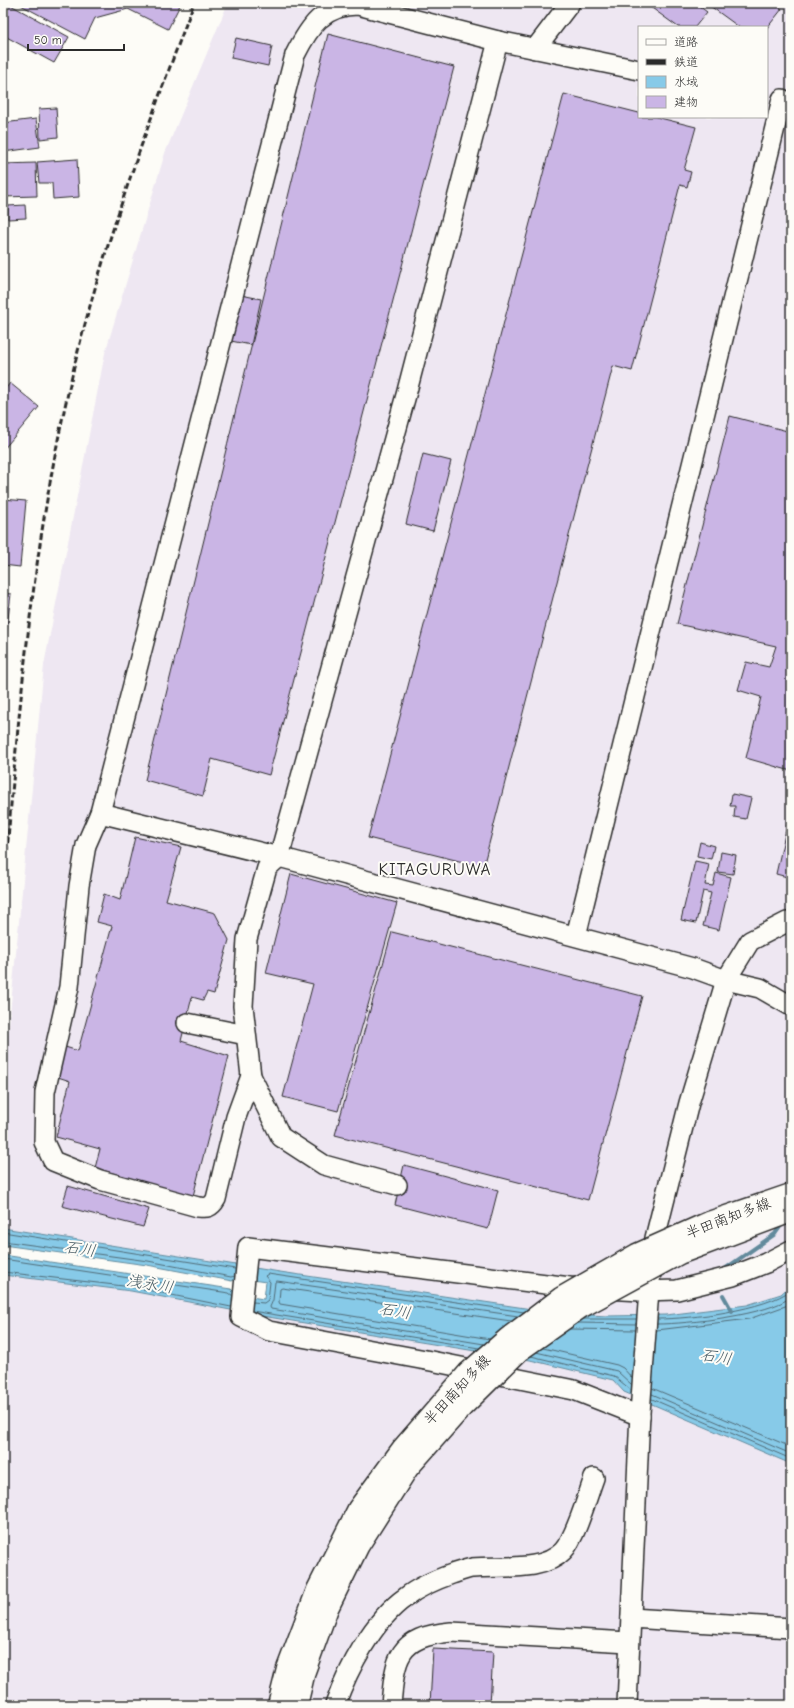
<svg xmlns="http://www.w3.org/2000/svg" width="794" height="1708" font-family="'Comic Neue','Klee One',sans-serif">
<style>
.built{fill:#eee7f2;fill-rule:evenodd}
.water{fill:#87cae8;stroke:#628a9c}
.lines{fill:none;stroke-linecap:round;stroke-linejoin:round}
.shore{stroke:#506b77;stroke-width:1}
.stream{stroke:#628a9c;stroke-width:4}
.building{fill:#cab5e5;stroke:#2b2b2b}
.minor-casing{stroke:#2b2b2b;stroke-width:22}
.minor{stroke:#fdfcf7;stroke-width:19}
.rail{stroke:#2b2b2b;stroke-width:3;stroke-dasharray:6 3;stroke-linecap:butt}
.major-bridge-casing{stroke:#2b2b2b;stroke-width:25;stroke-linecap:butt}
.major-bridge{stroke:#fdfcf7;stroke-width:22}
.labels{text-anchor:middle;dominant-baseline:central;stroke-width:4;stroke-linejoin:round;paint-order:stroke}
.street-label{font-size:15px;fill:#2b2b2b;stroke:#fdfcf7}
.water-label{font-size:16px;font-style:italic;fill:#475b64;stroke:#fdfcf7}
.quarter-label{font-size:17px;letter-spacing:1px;fill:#2b2b2b;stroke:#fdfcf7}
</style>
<rect width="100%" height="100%" fill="#fdfcf7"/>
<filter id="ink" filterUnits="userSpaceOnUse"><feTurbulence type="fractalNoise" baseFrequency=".025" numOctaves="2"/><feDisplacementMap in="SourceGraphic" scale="8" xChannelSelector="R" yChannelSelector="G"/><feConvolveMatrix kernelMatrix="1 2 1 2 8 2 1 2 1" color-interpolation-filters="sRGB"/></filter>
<g filter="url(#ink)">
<g class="built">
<path d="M 228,3 L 791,3 L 791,1285 L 781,1294 L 747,1305 L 666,1315 L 607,1316 L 559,1313 L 280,1272 L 3,1228 L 3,1086 L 44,665 L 105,353 L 165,153 ZM 639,27 L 767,27 L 767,117 L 639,117 Z"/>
<polygon points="3,1275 131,1291 262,1316 530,1360 613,1380 624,1392 791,1464 791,1705 3,1705"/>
</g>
<polygon class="water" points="3,1228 280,1272 559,1313 607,1316 666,1315 747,1305 781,1294 791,1285 791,1464 624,1392 613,1380 530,1360 262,1316 131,1291 3,1275 3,1255 231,1289 237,1295 264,1299 266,1282 238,1278 232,1281 147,1265 3,1245"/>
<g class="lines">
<g class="shore">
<polyline points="3,1232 235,1269"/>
<polyline points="3,1241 148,1261 231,1277 235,1276"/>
<polyline points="3,1259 229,1293 233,1296"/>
<polyline points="3,1272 132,1287 231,1307"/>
<polyline points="253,1302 264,1303 268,1300 270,1282 265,1276 268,1274 524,1312"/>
<polyline points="252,1311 479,1348"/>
<polyline points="584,1319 636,1319"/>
<path d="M 657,1319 C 690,1319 766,1310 791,1290"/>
<polyline points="578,1323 636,1324"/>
<path d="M 657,1324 C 687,1324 769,1315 791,1297"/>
<polyline points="570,1329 636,1330"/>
<polyline points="657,1330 749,1319 791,1304"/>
<polyline points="490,1339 280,1304 279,1302 280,1289 282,1288 511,1321"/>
<polyline points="484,1344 271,1309 270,1307 273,1300 275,1282 277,1281 518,1316"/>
<polyline points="543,1348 617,1365 623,1368 632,1378"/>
<polyline points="536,1352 617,1371 632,1385"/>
<polyline points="531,1356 614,1376 631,1390"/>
<polyline points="652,1388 791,1447"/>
<polyline points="652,1394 791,1454"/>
<polyline points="652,1399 791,1459"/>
</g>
<g class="stream">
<polyline points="722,1271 775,1234 782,1224"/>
<polyline points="723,1295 732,1311"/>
</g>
</g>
<g class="building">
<polygon points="3,3 7,3 69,37 54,63 3,35"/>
<polygon points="17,3 181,3 168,29 128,9 95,18 85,39"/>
<polygon points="645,3 695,3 707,12 695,27 678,27"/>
<polygon points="706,3 774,3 782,9 767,28 739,27"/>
<polygon points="328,34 454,67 269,775 212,759 203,796 145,780"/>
<polygon points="236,38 272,46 268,66 231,58"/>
<polygon points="564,94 639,113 639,117 656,117 696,127 684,170 691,172 687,187 680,185 632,371 613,366 483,867 368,838"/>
<polygon points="56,108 58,137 40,139 39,109"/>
<polygon points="36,119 40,147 3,152 3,123"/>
<polygon points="77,159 79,197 53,199 52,183 39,183 37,162"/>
<polygon points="36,163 37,196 3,197 3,164"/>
<polygon points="25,205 26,218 8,219 8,206"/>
<polygon points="241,295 261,299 251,345 231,341"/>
<polygon points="10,383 39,407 3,450 3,392"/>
<polygon points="730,416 791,432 791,771 746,758 761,697 738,690 746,662 769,667 776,646 677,624"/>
<polygon points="423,454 451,461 433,531 406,524"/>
<polygon points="3,499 26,501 20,567 3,565"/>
<polygon points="3,593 11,594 3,661"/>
<polygon points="732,794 751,798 746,819 734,817 735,806 730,806"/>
<polygon points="791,807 791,878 776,874"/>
<polygon points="135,837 181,847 166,900 215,913 229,940 214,994 207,992 203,1000 192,997 181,1041 229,1056 193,1196 95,1168 100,1149 56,1137 70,1081 55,1076 62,1046 78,1051 112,926 97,922 104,894 120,900"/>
<polygon points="700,842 714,846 711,859 697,856"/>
<polygon points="721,852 736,855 733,874 718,872"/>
<polygon points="695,861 709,864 705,885 713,886 716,873 731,877 719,930 703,926 711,893 703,891 696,923 681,920"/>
<polygon points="291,874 397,903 338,1111 283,1097 313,984 266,973"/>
<polygon points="392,932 642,996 588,1200 335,1135"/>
<polygon points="404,1165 498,1190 488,1229 395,1205"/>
<polygon points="68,1186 149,1209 143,1227 62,1206"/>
<polygon points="433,1649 493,1652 490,1705 430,1705"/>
</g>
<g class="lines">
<g class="minor-casing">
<g id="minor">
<polyline points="535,49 570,3"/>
<polyline points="100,813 279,857 406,395 498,41"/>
<polyline points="576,936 782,99"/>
<polyline points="187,1023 246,1035"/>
<path d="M 251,1076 L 236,1117 L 216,1199 C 211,1208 207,1208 198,1207 L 100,1180 L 53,1161 L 44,1142 L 45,1092 L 69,987 L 79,886 L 86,845 L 100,813 L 295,55 C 309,27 323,5 358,5 L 498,41 L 639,70"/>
<polyline points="397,1185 324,1165 281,1137 251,1076 243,1006 247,939 267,868 279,857 693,968 726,980 760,988 791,1006"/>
<polyline points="640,1416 574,1390 431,1361 269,1331 241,1317 248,1247 570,1287 641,1291 677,1290 733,1276 766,1263 791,1250"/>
<polyline points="631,1618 791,1628"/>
<path d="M 335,1705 C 348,1669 373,1620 406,1597 C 420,1586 435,1580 452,1574 C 458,1572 466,1569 472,1568 C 500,1565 542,1573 563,1551 C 576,1537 587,1497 594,1478"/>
<path d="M 391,1705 C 395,1658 397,1637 451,1632 L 629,1642"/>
<polyline points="627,1705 640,1413 649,1290 655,1238 689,1103 726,980 750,941 787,922 791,923"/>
</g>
</g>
<use href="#minor" class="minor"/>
<path class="rail" d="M 3,897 C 18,724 31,550 71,380 C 101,251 147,127 194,3"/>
<g class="major-bridge-casing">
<g id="major-bridge">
<polyline points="279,1705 288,1669 318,1590 359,1509 403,1449 469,1373 508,1339 562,1298 637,1255 709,1223 791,1195"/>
<polyline points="296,1705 304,1671 327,1608 358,1545 407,1468 462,1406 519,1350 580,1307 679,1253 791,1211"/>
</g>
</g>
<use href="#major-bridge" class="major-bridge"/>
</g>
</g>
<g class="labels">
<g class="street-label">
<text transform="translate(728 1218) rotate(-21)">半田南知多線</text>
<text transform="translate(457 1390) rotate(-47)">半田南知多線</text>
</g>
<g class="water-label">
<text transform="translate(80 1249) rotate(8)">石川</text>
<text transform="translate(150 1284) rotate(9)">浅永川</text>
<text transform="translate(395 1311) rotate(9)">石川</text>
<text transform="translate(716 1357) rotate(9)">石川</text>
</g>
<g class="quarter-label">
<text x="435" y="869">KITAGURUWA</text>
</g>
</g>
<rect width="794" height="1708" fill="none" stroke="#fdfcf7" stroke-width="16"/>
<rect x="8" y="8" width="778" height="1692" fill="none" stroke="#2b2b2b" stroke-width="1.5" filter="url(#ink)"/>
<rect x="638" y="26" width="130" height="92" fill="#fdfcf7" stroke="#a9a8a5"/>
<rect x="646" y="39" width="20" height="6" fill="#fdfcf7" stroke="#a9a8a5"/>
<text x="674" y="46" font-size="12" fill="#2b2b2b">道路</text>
<rect x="646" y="59" width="20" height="6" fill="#2b2b2b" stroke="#a9a8a5"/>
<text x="674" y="66" font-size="12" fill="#2b2b2b">鉄道</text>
<rect x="646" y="76" width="20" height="12" fill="#87cae8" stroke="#a9a8a5"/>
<text x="674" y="86" font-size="12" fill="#2b2b2b">水域</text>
<rect x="646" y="96" width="20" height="12" fill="#cab5e5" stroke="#a9a8a5"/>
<text x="674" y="106" font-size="12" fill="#2b2b2b">建物</text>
<path d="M28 44v6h96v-6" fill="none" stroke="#2b2b2b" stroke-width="2"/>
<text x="34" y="44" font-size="12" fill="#2b2b2b" stroke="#fdfcf7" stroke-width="3" paint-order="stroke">50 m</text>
</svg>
